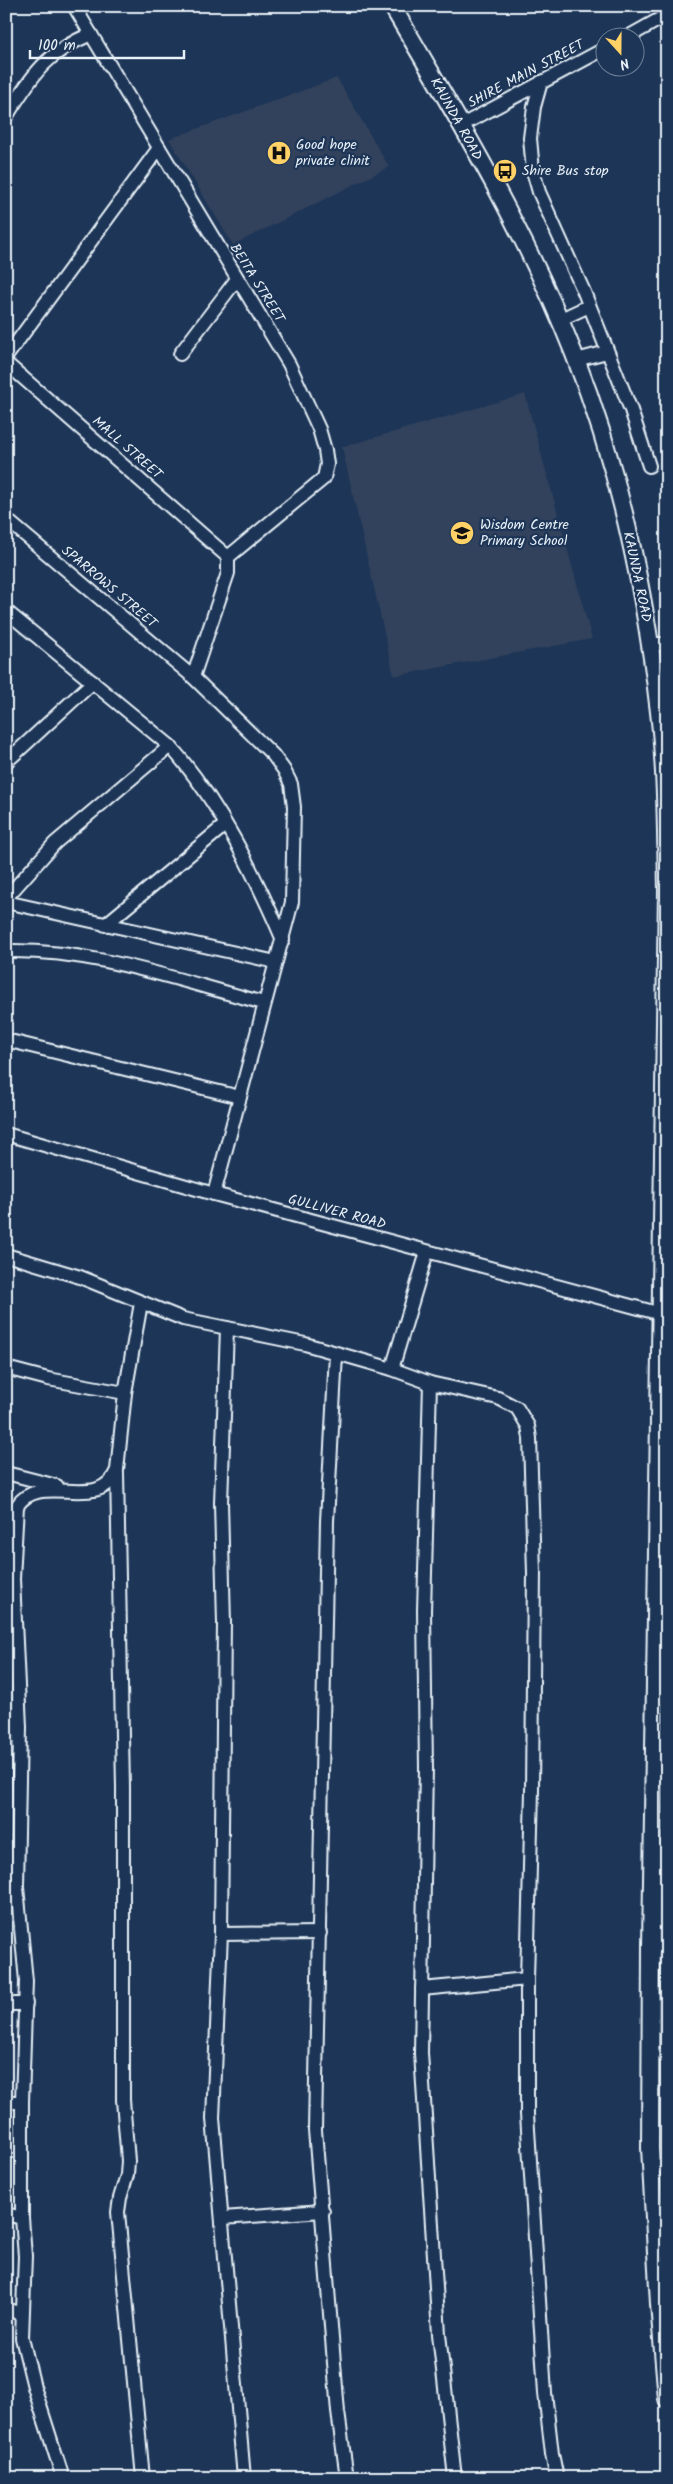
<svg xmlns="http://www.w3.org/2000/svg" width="673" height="2484" font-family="Kalam,sans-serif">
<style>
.built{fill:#30425c}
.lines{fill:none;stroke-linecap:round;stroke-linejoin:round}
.minor-casing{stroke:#e8f1f8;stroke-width:16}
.major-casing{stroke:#e8f1f8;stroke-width:20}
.minor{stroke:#1d3557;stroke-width:12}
.major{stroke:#1d3557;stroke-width:16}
.labels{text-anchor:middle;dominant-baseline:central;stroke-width:4.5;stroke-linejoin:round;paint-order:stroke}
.street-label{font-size:14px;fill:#e8f1f8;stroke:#1d3557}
.poi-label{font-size:14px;fill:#e8f1f8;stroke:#1d3557;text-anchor:start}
</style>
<rect width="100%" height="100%" fill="#1d3557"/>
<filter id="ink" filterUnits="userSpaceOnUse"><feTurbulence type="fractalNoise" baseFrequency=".02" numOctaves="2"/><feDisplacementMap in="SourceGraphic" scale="10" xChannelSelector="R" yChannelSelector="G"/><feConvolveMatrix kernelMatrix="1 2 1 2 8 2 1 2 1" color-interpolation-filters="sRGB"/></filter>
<g filter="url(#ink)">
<g class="built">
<polygon points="337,78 389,167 233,245 169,139"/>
<polygon points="525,394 592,639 394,676 342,447"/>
</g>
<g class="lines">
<g class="minor-casing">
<g id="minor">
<polyline points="74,6 289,364 319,429 325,450 327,464 324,478 228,557"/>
<polyline points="626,38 667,15"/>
<polyline points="541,82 534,107 530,138 533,171 539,192 584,292 631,410 649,466"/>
<path d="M 6,117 C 32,76 45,53 91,34"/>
<polyline points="460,126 606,48"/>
<polyline points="559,320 589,306"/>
<polyline points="180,354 237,279"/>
<polyline points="6,357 159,148"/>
<polyline points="576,360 607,352"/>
<polyline points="6,363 228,557"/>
<polyline points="6,519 193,677 273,755 284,770 291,784 294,807 292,902 214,1194"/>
<path d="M 6,611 L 170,746 C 219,801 254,873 283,940"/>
<polyline points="650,644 667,644"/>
<polyline points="193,677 228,573 228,557"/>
<polyline points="6,762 93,682"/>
<polyline points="6,898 55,843 170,746"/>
<polyline points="6,902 276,962"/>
<polyline points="105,925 225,825"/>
<path d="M 6,951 C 94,949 179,981 264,1003"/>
<polyline points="6,1040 240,1097"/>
<polyline points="6,1134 214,1194 661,1314"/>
<polyline points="6,1255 80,1277 183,1319 305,1344 392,1369 430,1383 498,1398 517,1408 528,1426 530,1438 534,1573 532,1791 527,1979 527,2114 545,2393 552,2454 557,2478"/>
<polyline points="227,1328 221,1503 224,1623 221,1934 213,2118 244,2478"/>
<polyline points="336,1354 327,1521 315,2130 338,2412 347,2478"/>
<polyline points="6,1368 48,1379 125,1393"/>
<polyline points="392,1369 427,1252"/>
<polyline points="430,1383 424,1611 426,1768 421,2053 439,2334 455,2478"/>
<polyline points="6,1473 57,1486"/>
<polyline points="117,1473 123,1787 123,2100 128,2161 127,2175 120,2198 118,2212 143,2478"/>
<polyline points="221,1934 320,1933"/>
<polyline points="651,1947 667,1947"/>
<polyline points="422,1989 527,1979"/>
<polyline points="6,2004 26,2004"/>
<polyline points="6,2102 22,2102"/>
<polyline points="651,2166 667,2166"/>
<polyline points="653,2209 667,2209"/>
<polyline points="6,2214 22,2218"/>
<polyline points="222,2218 323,2211"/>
<polyline points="6,2309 22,2314"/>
<path d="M 63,2478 L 34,2387 L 22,2338 L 25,2256 L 22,2218 L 22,2102 L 26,1981 L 17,1887 L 20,1727 L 13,1579 L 17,1506 C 40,1470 100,1514 117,1470 L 125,1393 L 141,1303"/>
</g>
</g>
<g class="major-casing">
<path id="major" d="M 392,6 C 458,118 526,232 574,354 C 619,468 645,590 659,712 C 666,771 666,832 667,892 L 651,1947 L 650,2148 L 659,2304 L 667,2399"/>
</g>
<use href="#minor" class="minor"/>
<use href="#major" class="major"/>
</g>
</g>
<defs>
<g id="hospital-disc" transform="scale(1.25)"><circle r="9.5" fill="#ffd166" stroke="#1d3557"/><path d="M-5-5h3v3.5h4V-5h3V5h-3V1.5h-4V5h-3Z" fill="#111"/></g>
<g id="bus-disc" transform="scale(1.25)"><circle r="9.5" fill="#ffd166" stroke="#1d3557"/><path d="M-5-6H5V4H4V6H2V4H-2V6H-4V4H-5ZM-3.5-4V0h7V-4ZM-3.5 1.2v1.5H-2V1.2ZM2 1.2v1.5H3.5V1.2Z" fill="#111"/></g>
<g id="school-disc" transform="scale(1.25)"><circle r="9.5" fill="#ffd166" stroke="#1d3557"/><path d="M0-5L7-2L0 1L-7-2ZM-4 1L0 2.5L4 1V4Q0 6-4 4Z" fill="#111"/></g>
</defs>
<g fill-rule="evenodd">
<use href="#hospital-disc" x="279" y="153"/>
<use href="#bus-disc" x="505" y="171"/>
<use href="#school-disc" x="462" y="533"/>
</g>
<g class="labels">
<g class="street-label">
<text transform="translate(526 74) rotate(-28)">SHIRE MAIN STREET</text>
<text transform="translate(456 119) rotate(61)">KAUNDA ROAD</text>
<text transform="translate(257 283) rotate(58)">BEITA STREET</text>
<text transform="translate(127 448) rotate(41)">MALL STREET</text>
<text transform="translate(637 577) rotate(78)">KAUNDA ROAD</text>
<text transform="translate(109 587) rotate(40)">SPARROWS STREET</text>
<text transform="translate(337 1212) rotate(15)">GULLIVER ROAD</text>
</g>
<g class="poi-label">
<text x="296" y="145">Good hope<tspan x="296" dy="16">private clinit</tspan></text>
<text x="522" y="171">Shire Bus stop</text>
<text x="480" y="525">Wisdom Centre<tspan x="480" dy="16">Primary School</tspan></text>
</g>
</g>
<rect width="673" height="2484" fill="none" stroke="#1d3557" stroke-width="25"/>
<rect x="12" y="12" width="648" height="2459" fill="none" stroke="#e8f1f8" stroke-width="2" filter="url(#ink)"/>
<g transform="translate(620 52) rotate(159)"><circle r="24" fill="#1d3557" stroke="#6e8097"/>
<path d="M0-4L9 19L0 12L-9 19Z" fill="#ffd166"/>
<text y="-8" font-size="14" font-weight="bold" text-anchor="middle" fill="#e8f1f8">N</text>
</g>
<path d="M30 50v8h154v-8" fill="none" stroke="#e8f1f8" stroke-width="2.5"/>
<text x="38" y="50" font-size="15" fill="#e8f1f8" stroke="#1d3557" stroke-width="4" paint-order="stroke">100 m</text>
</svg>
